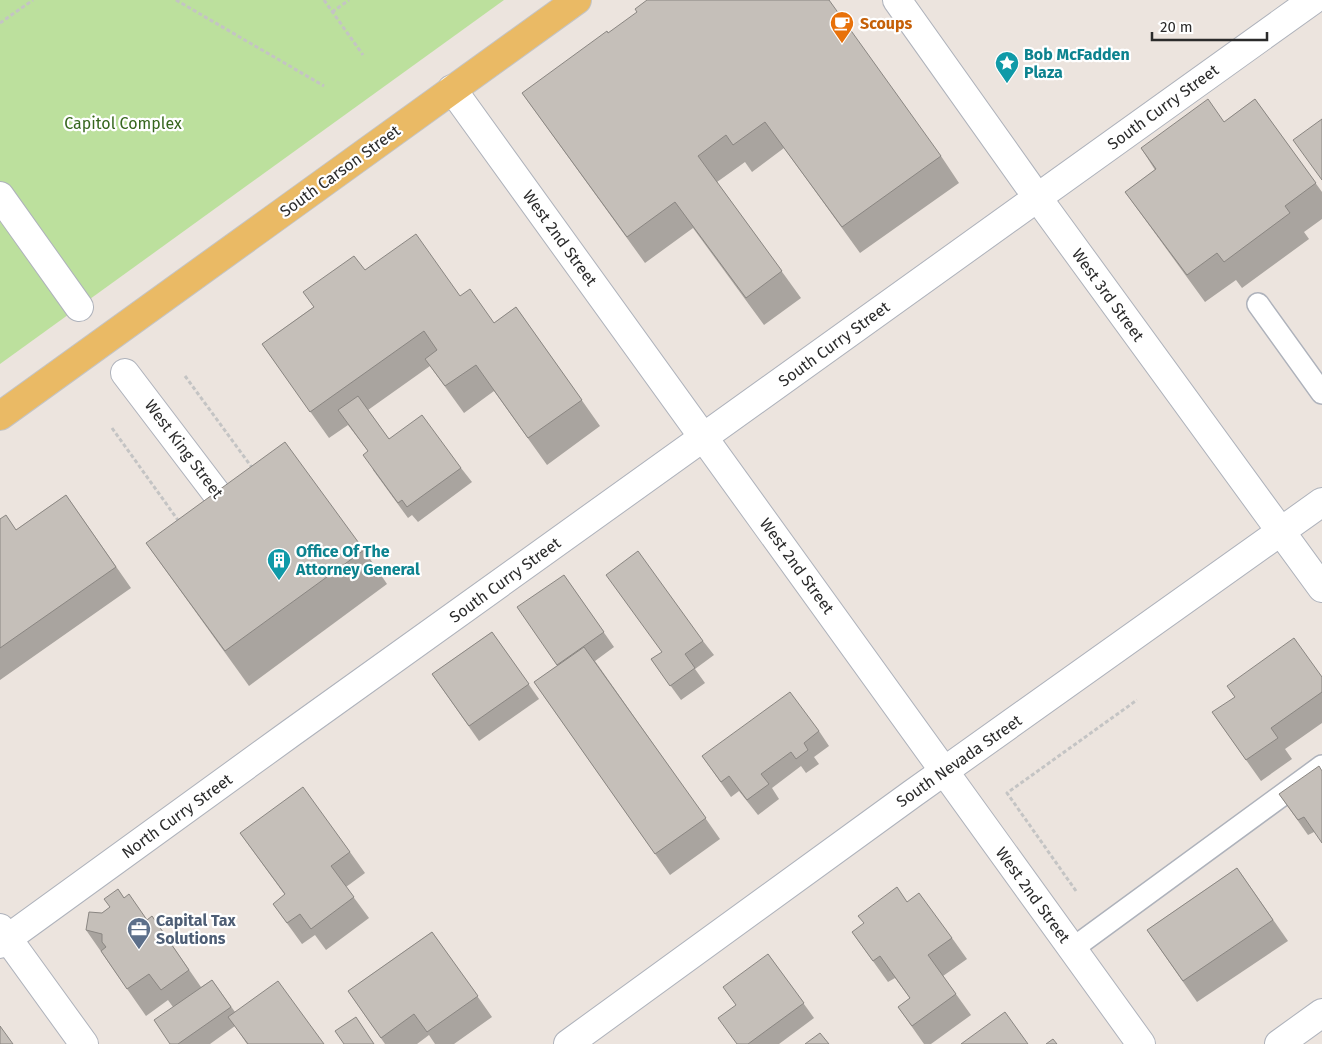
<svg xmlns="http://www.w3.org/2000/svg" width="1322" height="1044" font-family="'Fira Sans',sans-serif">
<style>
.green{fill:#bce09d}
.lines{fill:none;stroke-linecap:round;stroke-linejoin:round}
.service-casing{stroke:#aeb2bb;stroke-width:24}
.pedestrian-casing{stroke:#aeb2bb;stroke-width:30}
.minor-casing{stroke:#aeb2bb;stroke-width:30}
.tertiary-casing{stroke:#aeb2bb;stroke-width:30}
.primary-casing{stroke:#c4c4c4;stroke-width:30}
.path{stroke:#c4c4c4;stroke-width:3;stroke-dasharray:4 2.5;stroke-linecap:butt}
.service{stroke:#fff;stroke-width:21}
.pedestrian{stroke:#fff;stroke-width:28}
.minor{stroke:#fff;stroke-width:28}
.tertiary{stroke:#fff;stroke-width:28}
.primary{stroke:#eaba65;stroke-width:28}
.wall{fill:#a9a49f}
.building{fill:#c5bfb9;stroke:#8a8682}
.labels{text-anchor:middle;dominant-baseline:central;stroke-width:4.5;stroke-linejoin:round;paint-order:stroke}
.food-label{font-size:16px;font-weight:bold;fill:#c56008;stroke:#fff;text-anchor:start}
.culture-label{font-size:16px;font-weight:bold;fill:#0d838f;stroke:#fff;text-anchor:start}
.street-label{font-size:16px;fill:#2b2b2b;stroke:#fff}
.park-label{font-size:16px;fill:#36661e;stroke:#fff}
.service-label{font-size:16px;font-weight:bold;fill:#4e5e75;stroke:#fff;text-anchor:start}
</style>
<rect width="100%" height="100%" fill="#ece4de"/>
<polygon class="green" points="0,0 504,0 0,364"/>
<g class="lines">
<g class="service-casing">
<g id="service">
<polyline points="1258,304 1322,393"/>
<polyline points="1072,949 1322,766"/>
</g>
</g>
<g class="pedestrian-casing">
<g id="pedestrian">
<polyline points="897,0 1037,197"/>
<polyline points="0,196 79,307"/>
<polyline points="125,373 239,523"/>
</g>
</g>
<g class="minor-casing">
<g id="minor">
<polyline points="452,89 1141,1044"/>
<polyline points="1037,197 1322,588"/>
<polyline points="0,928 84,1044"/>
<polyline points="0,944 291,733 1313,0"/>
<polyline points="568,1044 912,794 1322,502"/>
</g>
</g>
<g class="tertiary-casing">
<polyline id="tertiary" points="1279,1044 1322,1013"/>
</g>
<g class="primary-casing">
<polyline id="primary" points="0,416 577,0"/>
</g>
<g class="path">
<polyline points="176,0 324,86"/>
<polyline points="324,0 363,55"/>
<polyline points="332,12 349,0"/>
<polyline points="0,23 33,0"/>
<polyline points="185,376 253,469"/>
<polyline points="112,428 180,523"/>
<polyline points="1076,891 1007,793 1137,700"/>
</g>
<use href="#service" class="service"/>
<use href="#pedestrian" class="pedestrian"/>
<use href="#minor" class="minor"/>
<use href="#tertiary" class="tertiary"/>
<use href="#primary" class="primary"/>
</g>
<g class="wall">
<polygon points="608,33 941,156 959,183 860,253 784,148 752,172 745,162 717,182 801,298 764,325 693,228 645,263 522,93"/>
<polygon points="1255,99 1322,192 1322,219 1304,232 1309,239 1242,288 1236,280 1205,302 1125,192 1155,170 1141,148 1224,122"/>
<polygon points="365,270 494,323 516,307 600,426 547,465 494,391 464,413 430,366 368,410 389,439 461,468 472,482 418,522 412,515 408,518 373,470 368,451 348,425 329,438 262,344"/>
<polygon points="66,495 131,588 0,680 0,519 16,530"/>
<polygon points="146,543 364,550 387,584 249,686"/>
<polygon points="564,575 614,647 595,661 720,839 670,875 534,682 558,666"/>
<polygon points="492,632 539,699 479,741 432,674"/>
<polygon points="703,641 714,655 695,669 705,683 681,700 651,659"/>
<polygon points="1322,677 1322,723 1285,749 1292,759 1261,781 1212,712"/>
<polygon points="819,731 829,746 814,757 819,764 806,773 801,766 772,788 779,799 758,815 739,791 731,797 702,756"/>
<polygon points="1322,771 1314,832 1308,835 1279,794"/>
<polygon points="240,833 350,852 365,873 346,887 369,918 326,950 315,935 302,944 273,904 285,895"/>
<polygon points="1237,868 1288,941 1197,1002 1147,930"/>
<polygon points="118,889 124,898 147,920 152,916 201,987 212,980 235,1012 324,1044 247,1044 235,1026 210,1044 170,1044 173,1007 168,1000 146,1016 86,930 102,913 110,907"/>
<polygon points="907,902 952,938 967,959 943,976 971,1015 931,1044 924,1044 898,1007 910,998 895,978 888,982 852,932"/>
<polygon points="432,932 492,1017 454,1044 435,1044 429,1035 417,1044 385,1044 348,991"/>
<polygon points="768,954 814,1018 779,1044 737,1044 736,1005"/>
</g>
<g class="building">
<polygon points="647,0 829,0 941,156 842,227 765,122 733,145 726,135 698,156 782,271 746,298 675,202 627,237 522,93 607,31 608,33 637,12 635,9"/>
<polygon points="1208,99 1224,122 1255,99 1316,183 1285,206 1290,213 1224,262 1217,253 1187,275 1125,192 1156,169 1141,148"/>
<polygon points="1322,119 1322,180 1293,140"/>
<polygon points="416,234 460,296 470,289 494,323 516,307 582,400 528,438 476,365 445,386 425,359 437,350 424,331 310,412 262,344 314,307 303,292 354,256 365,270"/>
<polygon points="358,396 389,439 422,415 461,468 407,507 402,500 398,503 363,455 368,451 338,410"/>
<polygon points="285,442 364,550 225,651 146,543"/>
<polygon points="66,495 116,567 0,648 0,519 6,515 16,530"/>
<polygon points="638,551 703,641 685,654 695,668 670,686 651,659 662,652 606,575"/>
<polygon points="564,575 604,632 557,665 517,607"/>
<polygon points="492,632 529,684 469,726 432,674"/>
<polygon points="1294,638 1322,677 1322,692 1271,728 1278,738 1246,760 1212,712 1235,697 1227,686"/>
<polygon points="584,647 706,818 655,854 534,682"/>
<polygon points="790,692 819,731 804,743 808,750 796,759 791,752 761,774 769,784 747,800 729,776 721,782 702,756"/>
<polygon points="1319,766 1322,771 1322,843 1304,817 1298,820 1279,794"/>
<polygon points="303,787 350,852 331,866 354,897 311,929 300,914 287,923 273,904 285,894 240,833"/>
<polygon points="1237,868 1273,920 1183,981 1147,930"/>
<polygon points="897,887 907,902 919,893 952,938 928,955 956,994 912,1026 898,1007 910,998 880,956 873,961 852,932 864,923 858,916"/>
<polygon points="118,889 124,898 129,894 147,920 152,916 189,970 161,990 149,974 127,989 101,951 106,947 102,942 102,934 86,930 89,912 102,913 110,907 104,899"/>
<polygon points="432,932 478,996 427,1032 414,1014 381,1038 348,991"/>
<polygon points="768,954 804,1003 748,1044 737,1044 718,1018 736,1005 723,987"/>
<polygon points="212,980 231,1007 178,1044 170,1044 154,1020"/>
<polygon points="278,981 324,1044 248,1044 228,1017"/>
<polygon points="1005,1012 1028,1044 961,1044"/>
<polygon points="356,1017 374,1044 344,1044 335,1031"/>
<polygon points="0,1026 13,1044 0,1044"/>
<polygon points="820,1033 829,1044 805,1044"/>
<polygon points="1053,1039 1057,1044 1046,1044"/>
</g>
<defs>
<g id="cafe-pin" transform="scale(1.25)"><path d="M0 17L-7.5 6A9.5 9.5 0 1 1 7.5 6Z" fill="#e8710a" stroke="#fff"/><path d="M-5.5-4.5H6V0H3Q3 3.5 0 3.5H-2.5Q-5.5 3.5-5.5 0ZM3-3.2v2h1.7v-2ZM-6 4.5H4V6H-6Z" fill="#fff"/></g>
<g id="sight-pin" transform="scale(1.25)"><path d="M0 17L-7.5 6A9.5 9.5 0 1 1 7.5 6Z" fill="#0f9aa8" stroke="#fff"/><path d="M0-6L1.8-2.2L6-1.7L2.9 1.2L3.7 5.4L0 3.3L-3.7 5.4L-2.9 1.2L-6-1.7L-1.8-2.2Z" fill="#fff"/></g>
<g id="building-pin" transform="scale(1.25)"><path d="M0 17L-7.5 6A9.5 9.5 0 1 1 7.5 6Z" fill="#0f9aa8" stroke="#fff"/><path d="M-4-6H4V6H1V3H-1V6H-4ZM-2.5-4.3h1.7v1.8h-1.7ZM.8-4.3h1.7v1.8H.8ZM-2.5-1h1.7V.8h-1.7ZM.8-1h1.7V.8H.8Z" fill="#fff"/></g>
<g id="office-pin" transform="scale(1.25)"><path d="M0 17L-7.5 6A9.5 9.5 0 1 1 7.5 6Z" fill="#5c6f8a" stroke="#fff"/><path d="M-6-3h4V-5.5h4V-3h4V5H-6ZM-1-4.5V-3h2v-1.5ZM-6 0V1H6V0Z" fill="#fff"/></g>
</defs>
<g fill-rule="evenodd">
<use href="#cafe-pin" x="842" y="23"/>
<use href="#sight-pin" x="1007" y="63"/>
<use href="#building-pin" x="279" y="560"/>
<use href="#office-pin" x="139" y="929"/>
</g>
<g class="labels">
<g class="food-label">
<text x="860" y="23">Scoups</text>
</g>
<g class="culture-label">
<text x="1024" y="54">Bob McFadden<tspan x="1024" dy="18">Plaza</tspan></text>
<text x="296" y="551">Office Of The<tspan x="296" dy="18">Attorney General</tspan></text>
</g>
<g class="street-label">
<text transform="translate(1163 107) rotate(-36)">South Curry Street</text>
<text transform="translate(340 171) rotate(-36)">South Carson Street</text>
<text transform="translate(560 238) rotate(54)">West 2nd Street</text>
<text transform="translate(1108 295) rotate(54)">West 3rd Street</text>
<text transform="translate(834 344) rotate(-36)">South Curry Street</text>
<text transform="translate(184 449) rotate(53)">West King Street</text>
<text transform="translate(797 566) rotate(54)">West 2nd Street</text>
<text transform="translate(505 580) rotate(-36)">South Curry Street</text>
<text transform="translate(959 761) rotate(-35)">South Nevada Street</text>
<text transform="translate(177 816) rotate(-36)">North Curry Street</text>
<text transform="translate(1033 895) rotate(54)">West 2nd Street</text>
</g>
<g class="park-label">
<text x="123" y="123">Capitol Complex</text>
</g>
<g class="service-label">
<text x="156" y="920">Capital Tax<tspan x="156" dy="18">Solutions</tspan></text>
</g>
</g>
<path d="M1152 32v8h115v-8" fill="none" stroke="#2b2b2b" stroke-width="2.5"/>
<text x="1160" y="32" font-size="15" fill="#2b2b2b" stroke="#ffffff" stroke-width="4" paint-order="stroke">20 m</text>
</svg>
